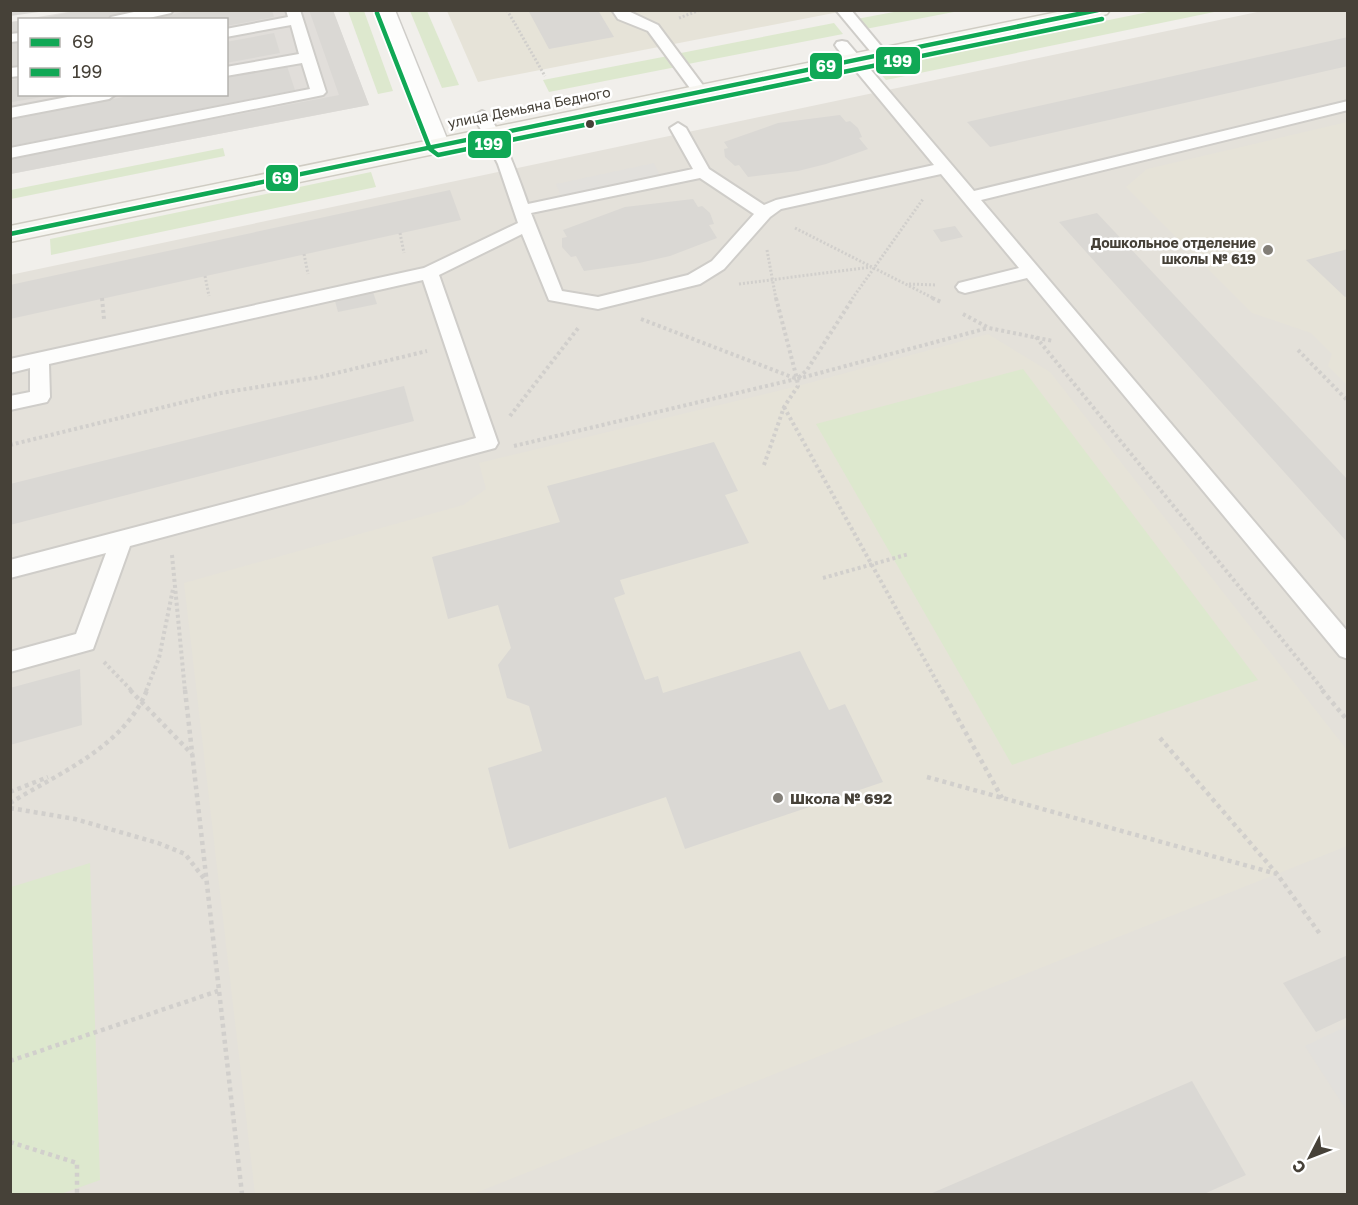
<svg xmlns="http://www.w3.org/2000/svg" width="1358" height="1205" font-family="'Golos Text',sans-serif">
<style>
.residential{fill:#e4e1da}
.industrial{fill:#e1deda}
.education{fill:#e6e3d8}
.green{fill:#dde8ce}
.parking{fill:#e2e0dc}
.building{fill:#dad8d4}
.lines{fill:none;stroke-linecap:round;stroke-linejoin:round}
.lane-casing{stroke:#cfcdc9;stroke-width:4}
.street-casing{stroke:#cfcdc9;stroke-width:3}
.secondary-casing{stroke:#cfccc3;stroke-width:3}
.path-far2{stroke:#d1cfcc;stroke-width:3;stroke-dasharray:2 2;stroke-linecap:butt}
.path-far1{stroke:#d1cfcc;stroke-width:4;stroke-dasharray:3 3;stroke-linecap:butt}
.path{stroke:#d1cfcc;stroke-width:4.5;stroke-dasharray:4 4;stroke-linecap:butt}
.lane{fill:#fdfdfc;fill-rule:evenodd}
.street{fill:#fdfdfc;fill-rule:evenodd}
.secondary{fill:#f6f5f0;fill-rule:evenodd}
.bus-1-casing{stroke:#fff;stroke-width:8}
.bus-2-casing{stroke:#fff;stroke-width:8}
.bus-1{stroke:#10a855;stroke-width:4.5}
.bus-2{stroke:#10a855;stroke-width:4.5}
.bus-dot{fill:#464138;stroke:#fff;stroke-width:2}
.poi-dot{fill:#827e77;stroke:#fff;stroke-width:2}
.labels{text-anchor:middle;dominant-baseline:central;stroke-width:5;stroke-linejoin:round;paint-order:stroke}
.far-street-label{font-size:14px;fill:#464138;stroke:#fff}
.far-poi-label{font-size:14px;font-weight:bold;fill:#464138;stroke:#fff;text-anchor:end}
.poi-label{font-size:15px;font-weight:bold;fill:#464138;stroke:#fff;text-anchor:start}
.line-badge{stroke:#fff;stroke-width:2}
.badge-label{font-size:16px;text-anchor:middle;font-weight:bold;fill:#fff}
</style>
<rect width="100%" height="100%" fill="#f1efeb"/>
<polygon class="residential" points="1262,11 1347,11 1347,1194 11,1194 10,275"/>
<polygon class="industrial" points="79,10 333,11 369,105 11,174 11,22 19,21 20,94 226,94 226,20 26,19"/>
<g class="education">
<polygon points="447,11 844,11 478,82"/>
<polygon points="1347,122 1347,385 1328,366 1332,354 1311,333 1252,313 1126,187 1147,169"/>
<polygon points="988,334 1050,372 1347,750 1347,846 473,1194 255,1194 184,583 463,505 486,489 479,463 798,386"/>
</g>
<g class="green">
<polygon points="348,11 364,11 393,91 378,94"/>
<polygon points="410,11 427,11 459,85 442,88"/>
<polygon points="899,11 959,11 855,31 846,21"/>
<polygon points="1153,11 1219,11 886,80 875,68"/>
<polygon points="834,23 843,34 688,64 681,53"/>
<polygon points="668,56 676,67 549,92 543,80"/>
<polygon points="223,148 225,156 11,199 11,190"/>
<polygon points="371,172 376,187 51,255 50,239"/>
<polygon points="1023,369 1258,680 1012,765 816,424"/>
<polygon points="90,863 100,1180 61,1194 11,1194 11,887"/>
</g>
<g class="parking">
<polygon points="654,163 661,177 562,198 556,184"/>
<polygon points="1347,1026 1347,1111 1305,1046"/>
</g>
<g class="building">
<polygon points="10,10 39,10 39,12 10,16"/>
<polygon points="79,10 138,10 138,12 94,20 34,20"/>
<polygon points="192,10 272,10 274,17 226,26 226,20 149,20"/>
<polygon points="309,10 333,10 369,105 10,174 10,158 339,95"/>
<polygon points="528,10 598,10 614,37 549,49"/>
<polygon points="20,21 20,33 10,34 10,22"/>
<polygon points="274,33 280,53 226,63 226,42"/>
<polygon points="1348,37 1348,66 990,147 967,122"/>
<polygon points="20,42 20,65 10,66 10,43"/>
<polygon points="287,66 295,90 10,146 10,119 139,94 226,94 226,78"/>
<polygon points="20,79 20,94 48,96 12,102 12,80"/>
<polygon points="840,115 846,122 850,121 858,128 862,137 859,138 868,149 826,164 798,171 748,177 739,165 735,166 725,157 724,149 728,148 724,142 778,123"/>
<polygon points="450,190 461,220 10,319 10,285"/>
<polygon points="693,199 698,207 702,206 710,213 714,224 709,225 717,238 670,256 639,263 584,271 576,256 571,257 562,247 562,238 567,237 563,230 625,207"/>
<polygon points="1097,213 1348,480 1348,543 1059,222"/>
<polygon points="955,226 963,237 941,242 933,230"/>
<polygon points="1348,249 1348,296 1345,297 1306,260"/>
<polygon points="373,292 377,304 338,312 335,301"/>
<polygon points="404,386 414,421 10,525 10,484"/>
<polygon points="714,442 738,491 725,495 749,543 620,580 625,594 614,598 645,680 658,676 663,693 800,651 829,710 845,704 883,782 685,849 666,797 509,849 488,768 542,751 529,706 507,698 498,665 511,648 498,605 448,619 432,557 560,522 547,486"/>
<polygon points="80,669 82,725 10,745 10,688"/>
<polygon points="1348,955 1348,1017 1316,1032 1283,983"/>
<polygon points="1192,1081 1246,1175 1204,1194 930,1194"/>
</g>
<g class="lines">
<g class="lane-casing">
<g id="lane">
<polygon points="143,10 173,10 171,13 140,20 109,20 111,17"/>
<polygon points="286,10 300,10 326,92 323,95 10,158 10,148 310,89 302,63 226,76 226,67 299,54 291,25 226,37 226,29 288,17"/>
<polygon points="612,10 626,10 658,25 708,92 705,95 695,95 648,31 618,19"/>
<polygon points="836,10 851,10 886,52 888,55 886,58 876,58"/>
<polygon points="20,33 20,41 10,42 10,34"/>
<path d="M 842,41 L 847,42 L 974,191 L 1348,101 L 1348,110 L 981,200 L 1348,632 L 1348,659 L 1340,656 L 1027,278 L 965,293 L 959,291 L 956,287 L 959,283 L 1019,268 L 941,174 L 781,209 L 770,217 L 724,269 L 700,284 L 598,309 L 549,300 L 522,234 L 439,275 L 498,443 L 495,448 L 130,546 L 93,649 L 10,672 L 10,652 L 76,634 L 106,553 L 10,578 L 10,560 L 476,438 L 423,280 L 49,364 L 50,397 L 47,402 L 10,410 L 10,396 L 30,392 L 30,368 L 10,373 L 10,359 L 424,268 L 518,223 L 498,164 L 474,116 L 482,111 C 497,115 522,187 528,204 L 693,169 L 670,128 L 678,123 L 686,128 L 709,169 L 764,205 L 776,200 L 934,165 L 837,48 L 835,45 L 837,42 ZM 700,178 L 754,214 L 712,261 L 688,275 L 598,297 L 562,291 L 531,213 Z"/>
<polygon points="20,67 20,76 10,77 10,68"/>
<polygon points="83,94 116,94 109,99 10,118 10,108"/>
</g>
</g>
<g class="street-casing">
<polygon id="street" points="375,10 395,10 450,146 446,151 438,153 430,151 426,146"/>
</g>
<g class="secondary-casing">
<polygon id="secondary" points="1067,10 1110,10 1107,14 1100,16 10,242 10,226"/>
</g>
<g class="path-far2">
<polyline points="507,10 545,76"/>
<polyline points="679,18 700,10"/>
<polyline points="795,228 935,299"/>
<polyline points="400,233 404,253"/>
<polyline points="767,250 776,299"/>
<polyline points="304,254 308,274"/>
<polyline points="205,276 209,296"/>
<polyline points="739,284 871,267"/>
<polyline points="909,284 937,285"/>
<polyline points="852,299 923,199"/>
</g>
<g class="path-far1">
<polyline points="102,298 104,319"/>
<polyline points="776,298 797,379 988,328"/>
<polyline points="932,298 941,302"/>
<polyline points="963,314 989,328 1053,341"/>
<polyline points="641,319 797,379"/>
<polyline points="1036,337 1324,691"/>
<polyline points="1298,350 1348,401"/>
<polyline points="784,407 942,691"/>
<polyline points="510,416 579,327"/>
<polyline points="10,445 221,393 320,377 427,351"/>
<polyline points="514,446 796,379"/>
<polyline points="764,465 784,407 798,386 797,379 807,370 853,298"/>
<polyline points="172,555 185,691"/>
<polyline points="823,578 909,554"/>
<polyline points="104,662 132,691"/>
<polyline points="146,691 159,658 173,589"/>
</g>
<g class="path">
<polyline points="130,690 192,754"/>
<polyline points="185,690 242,1194"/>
<polyline points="942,690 1002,798"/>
<polyline points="1322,690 1348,721"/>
<polyline points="1160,738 1277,874 1320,934"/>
<polyline points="927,777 1277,874"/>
<polyline points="10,792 48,777"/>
<path d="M 10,803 C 59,773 124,747 147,690"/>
<polyline points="10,808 75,819 158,843 185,854 206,881"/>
<polyline points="10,1061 218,991"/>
<polyline points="10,1142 77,1163 77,1194"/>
</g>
<use href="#lane" class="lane"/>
<use href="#street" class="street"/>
<use href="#secondary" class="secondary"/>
<g class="bus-1-casing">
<polyline id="bus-1" points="10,234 1098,10"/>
</g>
<g class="bus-2-casing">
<polyline id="bus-2" points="377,13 430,149 438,155 1102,19"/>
</g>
<use href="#bus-1" class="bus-1"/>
<use href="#bus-2" class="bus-2"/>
</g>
<circle class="bus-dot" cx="590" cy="124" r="5"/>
<g class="poi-dot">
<circle cx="1268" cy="250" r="6"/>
<circle cx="778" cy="798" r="6"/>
</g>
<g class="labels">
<g class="far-street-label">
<text transform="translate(529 107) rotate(-11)">улица Демьяна Бедного</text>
</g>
<g class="far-poi-label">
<text x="1256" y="242">Дошкольное отделение<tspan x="1256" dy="16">школы № 619</tspan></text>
</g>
<g class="poi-label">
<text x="790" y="798">Школа № 692</text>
</g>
</g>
<g class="line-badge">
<rect x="875" y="46" width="46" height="29" rx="6" fill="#10a855"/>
<rect x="809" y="52" width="34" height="28" rx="6" fill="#10a855"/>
<rect x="467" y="130" width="45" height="29" rx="6" fill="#10a855"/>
<rect x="265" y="164" width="34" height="28" rx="6" fill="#10a855"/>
</g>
<g class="badge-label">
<text x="898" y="67">199</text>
<text x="826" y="72">69</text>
<text x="489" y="150">199</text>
<text x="282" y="184">69</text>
</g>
<rect width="1358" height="1205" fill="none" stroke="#464138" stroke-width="24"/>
<rect x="18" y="18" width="210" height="78" fill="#ffffff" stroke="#b5b3af" stroke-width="1.5"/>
<rect x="30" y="38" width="30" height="9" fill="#10a855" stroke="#b5b3af" stroke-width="1.5"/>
<text x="72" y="48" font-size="18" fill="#464138">69</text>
<rect x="30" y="68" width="30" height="9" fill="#10a855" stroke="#b5b3af" stroke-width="1.5"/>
<text x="72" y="78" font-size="18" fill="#464138">199</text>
<g transform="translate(1310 1157) rotate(228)" stroke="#ffffff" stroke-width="4.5" paint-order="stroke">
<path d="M0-4.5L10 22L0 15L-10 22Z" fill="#464138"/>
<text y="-9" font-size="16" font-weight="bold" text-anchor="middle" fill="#464138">С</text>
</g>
</svg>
